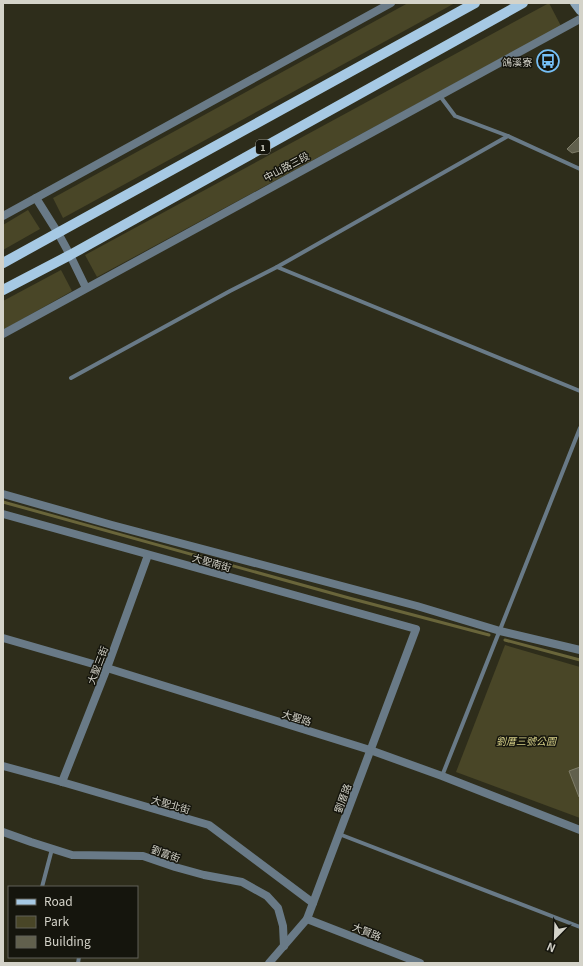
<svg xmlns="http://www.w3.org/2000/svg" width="583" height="966" font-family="Georgia,'Noto Sans TC',serif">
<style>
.green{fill:#494627}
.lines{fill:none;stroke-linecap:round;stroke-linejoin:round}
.stream{stroke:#69653a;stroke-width:3}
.building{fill:#61604d;stroke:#7f7d69}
.lane{stroke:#697a87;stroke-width:4}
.street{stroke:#697a87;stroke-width:8}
.secondary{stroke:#8ca6bb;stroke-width:8}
.primary{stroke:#a6c9e4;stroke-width:10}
.labels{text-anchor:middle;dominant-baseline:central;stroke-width:3;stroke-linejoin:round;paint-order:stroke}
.shield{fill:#15150d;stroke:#9b9a91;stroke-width:1}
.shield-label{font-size:9px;font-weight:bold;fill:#d4d3c9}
.poi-label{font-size:10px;fill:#d4d3c9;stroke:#15150d;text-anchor:end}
.street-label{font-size:10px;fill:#d4d3c9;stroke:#15150d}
.park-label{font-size:10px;font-style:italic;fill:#d6d088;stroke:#15150d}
</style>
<rect width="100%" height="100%" fill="#2e2d1b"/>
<g class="green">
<polygon points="408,3 455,3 63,218 53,198"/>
<polygon points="549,3 561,26 97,277 85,255"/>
<polygon points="28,210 40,229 3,250 3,225"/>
<polygon points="61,270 72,291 3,330 3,301"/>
<polygon points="505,645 580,667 580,818 456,772"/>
</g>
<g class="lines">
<g class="stream">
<polyline points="3,502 349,598 489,635"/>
<polyline points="505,640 580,660"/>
</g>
</g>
<g class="building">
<polygon points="580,136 580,151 572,153 567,149"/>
<polygon points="580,767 580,797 579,797 569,771"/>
</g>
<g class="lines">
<g class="lane">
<polyline points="440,96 455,116 508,136 580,169"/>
<polyline points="277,267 580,391"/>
<polyline points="71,378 230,291 277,267 508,136"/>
<polyline points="442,776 580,428"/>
<polyline points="339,834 580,927"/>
<polyline points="42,887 52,849"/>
<polyline points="78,963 79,957"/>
</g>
<g class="street">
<polyline points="36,198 58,233 70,255 86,288"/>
<polyline points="3,216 391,3"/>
<path d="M 3,334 C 195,228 388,125 580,19"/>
<polyline points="3,494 112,525 417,606 500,631 580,650"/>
<polyline points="3,514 416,629 307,919 269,963"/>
<polyline points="3,638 107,668 370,750 442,776 580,830"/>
<polyline points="3,766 62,782 209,825 313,903"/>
<polyline points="62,782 107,668 148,555"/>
<polyline points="3,832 31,842 72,855 143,856 175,867 204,875 242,882 267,896 278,908 283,926 284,946"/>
<polyline points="307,919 420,963"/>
</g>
<polyline class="secondary" points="574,3 580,11"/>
<g class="primary">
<polyline points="3,263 475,3"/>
<polyline points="3,290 70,255 523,3"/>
</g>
</g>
<defs>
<g id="bus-ring" transform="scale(1.15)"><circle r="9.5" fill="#15150d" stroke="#76c0f7" stroke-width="1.5"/><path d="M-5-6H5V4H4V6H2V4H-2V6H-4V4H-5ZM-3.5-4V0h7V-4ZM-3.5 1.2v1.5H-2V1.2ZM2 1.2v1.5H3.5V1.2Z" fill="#76c0f7"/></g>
</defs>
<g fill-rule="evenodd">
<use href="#bus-ring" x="548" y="61"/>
</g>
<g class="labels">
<rect class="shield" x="256" y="140" width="14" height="14" rx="3"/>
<g class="shield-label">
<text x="263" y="147">1</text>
</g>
<g class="poi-label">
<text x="532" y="61">鴿溪寮</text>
</g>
<g class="street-label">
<text transform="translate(286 166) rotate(-28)">中山路三段</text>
<text transform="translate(212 562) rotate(16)">大聖南街</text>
<text transform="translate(97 665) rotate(-69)">大聖三街</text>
<text transform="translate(297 717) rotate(17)">大聖路</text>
<text transform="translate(342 798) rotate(-70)">劉厝路</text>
<text transform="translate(171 804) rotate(16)">大聖北街</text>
<text transform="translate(166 853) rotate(19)">劉富街</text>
<text transform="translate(367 931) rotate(21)">大賢路</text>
</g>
<g class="park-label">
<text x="526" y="740">劉厝三號公園</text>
</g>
</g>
<rect width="583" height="966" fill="none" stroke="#d4d3c9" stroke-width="8"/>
<rect x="8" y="886" width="130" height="72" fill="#15150d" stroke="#616158"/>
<rect x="16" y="899" width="20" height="6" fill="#a6c9e4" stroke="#616158"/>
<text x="44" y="906" font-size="12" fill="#d4d3c9">Road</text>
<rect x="16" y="916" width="20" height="12" fill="#494627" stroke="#616158"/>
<text x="44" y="926" font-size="12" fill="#d4d3c9">Park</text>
<rect x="16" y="936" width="20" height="12" fill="#61604d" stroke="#616158"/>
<text x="44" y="946" font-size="12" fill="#d4d3c9">Building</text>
<g transform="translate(555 938) rotate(203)" stroke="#15150d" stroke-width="3" paint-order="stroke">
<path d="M0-3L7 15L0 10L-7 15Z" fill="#d4d3c9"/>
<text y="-6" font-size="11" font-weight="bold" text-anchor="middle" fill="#d4d3c9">N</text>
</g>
</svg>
